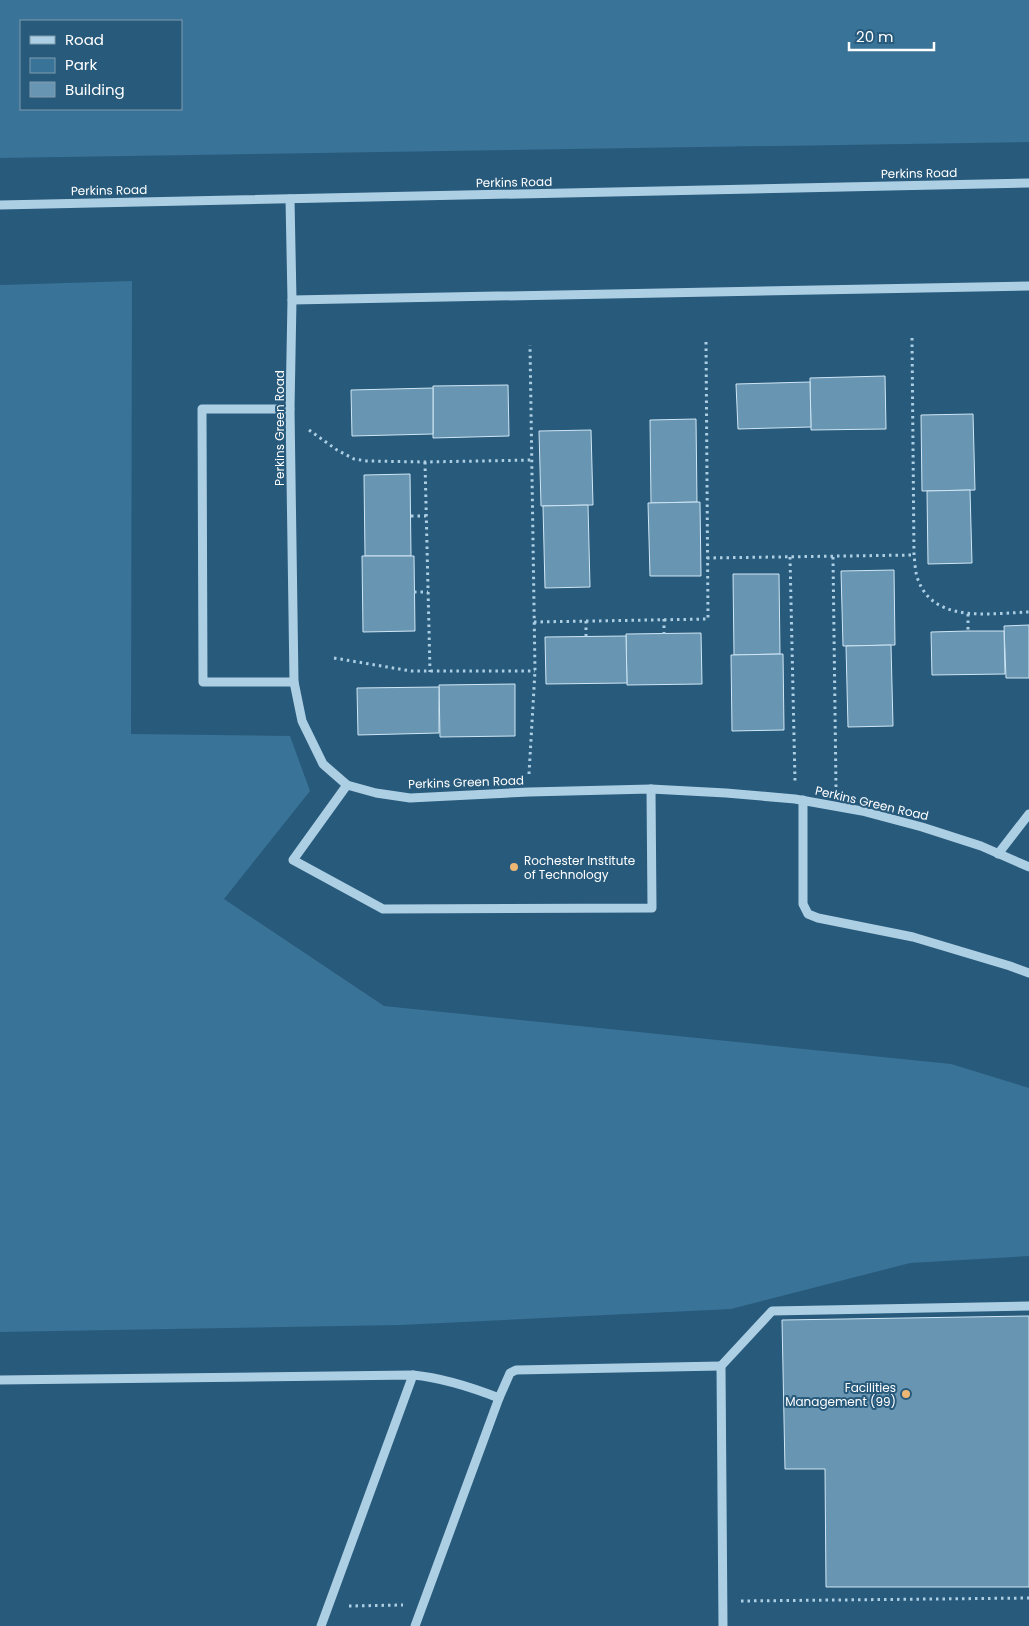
<svg xmlns="http://www.w3.org/2000/svg" width="1029" height="1626" font-family="Poppins,sans-serif">
<style>
.green{fill:#397397;fill-rule:evenodd}
.building{fill:#6895b1;stroke:#cfe6f4}
.lines{fill:none;stroke-linecap:round;stroke-linejoin:round}
.path{stroke:#adcfe4;stroke-width:3;stroke-dasharray:2.5 4;stroke-linecap:butt}
.minor{stroke:#adcfe4;stroke-width:9}
.poi-dot{fill:#ecb673;stroke:#285a7c;stroke-width:2}
.labels{text-anchor:middle;dominant-baseline:central;stroke-width:4;stroke-linejoin:round;paint-order:stroke}
.street-label{font-size:12px;fill:#fff;stroke:#285a7c}
.poi-label{font-size:12px;fill:#fff;stroke:#285a7c;text-anchor:start}
</style>
<rect width="100%" height="100%" fill="#285a7c"/>
<g class="green">
<path d="M 0,0 L 1029,0 L 1029,142 L 0,158 ZM 181,21 L 181,109 L 21,109 L 21,21 Z"/>
<polygon points="132,281 131,734 290,736 310,791 224,899 384,1006 951,1064 1029,1088 1029,1256 910,1263 731,1309 401,1325 0,1332 0,285"/>
</g>
<g class="building">
<polygon points="885,376 886,429 811,430 810,378"/>
<polygon points="810,382 811,427 738,429 736,384"/>
<polygon points="508,385 509,436 433,438 433,386"/>
<polygon points="433,388 433,434 352,436 351,390"/>
<polygon points="973,414 975,490 922,491 921,415"/>
<polygon points="696,419 697,502 651,503 650,420"/>
<polygon points="591,430 593,505 541,506 539,431"/>
<polygon points="410,474 411,556 365,556 364,475"/>
<polygon points="970,490 972,563 928,564 927,491"/>
<polygon points="700,502 701,576 650,576 648,503"/>
<polygon points="588,505 590,587 545,588 543,506"/>
<polygon points="362,556 414,556 415,631 363,632"/>
<polygon points="894,570 895,645 843,646 841,571"/>
<polygon points="733,574 779,574 780,654 734,655"/>
<polygon points="1029,625 1029,678 1006,678 1004,626"/>
<polygon points="968,631 1004,631 1005,674 932,675 931,632"/>
<polygon points="701,633 702,684 627,685 626,634"/>
<polygon points="626,636 627,683 546,684 545,637"/>
<polygon points="891,645 893,726 848,727 846,646"/>
<polygon points="783,654 784,730 732,731 731,655"/>
<polygon points="515,684 515,736 440,737 439,685"/>
<polygon points="439,687 439,733 358,735 357,688"/>
<polygon points="1029,1316 1029,1587 826,1587 825,1469 785,1469 782,1320"/>
</g>
<g class="lines">
<g class="path">
<path d="M 912,338 L 914,555 C 915,563 915,574 919,582 C 936,624 993,613 1029,612"/>
<polyline points="309,430 337,450 354,459 367,461 425,462 532,460"/>
<polyline points="425,462 430,672"/>
<polyline points="411,516 426,516"/>
<polyline points="790,557 795,781"/>
<polyline points="833,557 836,788"/>
<polyline points="707,558 914,555"/>
<polyline points="414,592 428,592"/>
<polyline points="968,614 968,631"/>
<polyline points="664,619 664,634"/>
<polyline points="586,621 586,637"/>
<polyline points="534,622 708,619 706,342"/>
<polyline points="334,658 411,671 535,671"/>
<polyline points="529,774 535,671 530,345"/>
<polyline points="741,1601 1029,1598"/>
<polyline points="349,1606 403,1605"/>
</g>
<g class="minor">
<polyline points="290,199 292,300 290,409 294,682 302,721 323,764 347,785 376,793 410,798 529,792 651,789 726,793 795,799 862,811 922,827 981,846 1029,867"/>
<polyline points="0,205 1029,183"/>
<polyline points="292,300 1029,286"/>
<polyline points="290,409 202,409 203,682 294,682"/>
<polyline points="347,785 293,860 383,909 652,908 651,789"/>
<polyline points="803,800 803,904 808,914 818,918 913,937 1010,966 1029,973"/>
<polyline points="998,854 1029,814"/>
<path d="M 0,1380 L 413,1375 C 444,1378 471,1387 499,1398 L 510,1373 L 516,1370 L 721,1366"/>
<polyline points="321,1626 413,1375"/>
<polyline points="415,1626 499,1398"/>
<polyline points="723,1626 721,1366 772,1311 1029,1306"/>
</g>
</g>
<g class="poi-dot">
<circle cx="514" cy="867" r="5"/>
<circle cx="906" cy="1394" r="5"/>
</g>
<g class="labels">
<g class="street-label">
<text transform="translate(919 173) rotate(-1)">Perkins Road</text>
<text transform="translate(514 182) rotate(-1)">Perkins Road</text>
<text transform="translate(109 190) rotate(-1)">Perkins Road</text>
<text transform="translate(279 428) rotate(-90)">Perkins Green Road</text>
<text transform="translate(466 782) rotate(-2)">Perkins Green Road</text>
<text transform="translate(872 803) rotate(13)">Perkins Green Road</text>
</g>
<g class="poi-label">
<text x="524" y="860">Rochester Institute<tspan x="524" dy="14">of Technology</tspan></text>
<text x="896" y="1387" text-anchor="end">Facilities<tspan x="896" dy="14">Management (99)</tspan></text>
</g>
</g>
<rect x="20" y="20" width="162" height="90" fill="#285a7c" stroke="#7e9cb0"/>
<rect x="30" y="36" width="25" height="8" fill="#adcfe4" stroke="#7e9cb0"/>
<text x="65" y="45" font-size="15" fill="#ffffff">Road</text>
<rect x="30" y="58" width="25" height="15" fill="#397397" stroke="#7e9cb0"/>
<text x="65" y="70" font-size="15" fill="#ffffff">Park</text>
<rect x="30" y="82" width="25" height="15" fill="#6895b1" stroke="#7e9cb0"/>
<text x="65" y="95" font-size="15" fill="#ffffff">Building</text>
<path d="M849 42v8h85v-8" fill="none" stroke="#ffffff" stroke-width="2.5"/>
<text x="856" y="42" font-size="15" fill="#ffffff" stroke="#285a7c" stroke-width="4" paint-order="stroke">20 m</text>
</svg>
